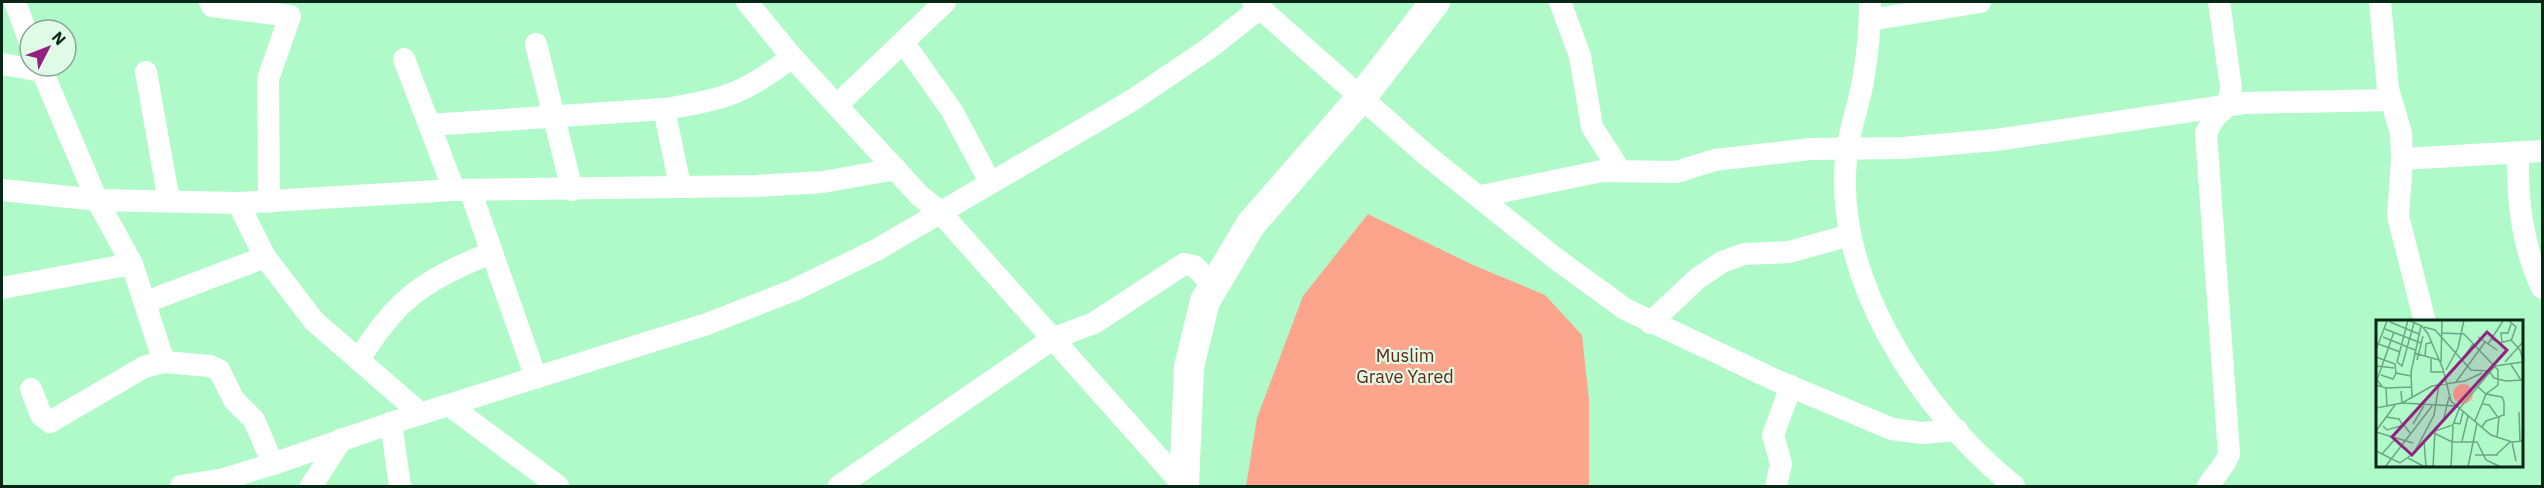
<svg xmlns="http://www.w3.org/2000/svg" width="2544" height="488" font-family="'IBM Plex Sans',sans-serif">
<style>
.green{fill:#fca48c}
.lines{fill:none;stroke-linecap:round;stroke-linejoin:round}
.minor{stroke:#fff;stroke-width:22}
.major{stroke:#fff;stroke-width:30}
.labels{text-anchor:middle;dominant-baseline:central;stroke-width:4.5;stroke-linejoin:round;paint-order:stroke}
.park-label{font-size:18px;fill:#662412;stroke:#dffbe8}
.inset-road{fill:none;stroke:#6da682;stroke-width:1.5}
.view{fill:#932180;fill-opacity:0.15;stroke:#932180;stroke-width:3}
.inset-edge{fill:none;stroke:#082716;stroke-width:3}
</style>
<rect width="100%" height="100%" fill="#b0faca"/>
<polygon class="green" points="1368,214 1473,265 1545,295 1582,335 1589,400 1589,486 1246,486 1257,418 1303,296"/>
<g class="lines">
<g class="minor">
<polyline points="15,2 30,42"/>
<polyline points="210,2 212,6 290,16 268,79 269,202"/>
<polyline points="747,2 792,57 920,196 939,211 1184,486"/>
<polyline points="1253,2 1425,154 1555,258 1625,309 1773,379 1892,429 1922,433 1957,430"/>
<polyline points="1560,2 1580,56 1592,127 1619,169"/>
<path d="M 1870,2 C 1870,26 1868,50 1864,74 C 1861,99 1851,124 1847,149 C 1830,276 1920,410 2014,486"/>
<polyline points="2380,2 2388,89 2401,133 2402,159 2398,216 2425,322"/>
<polyline points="1870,20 1980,2"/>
<polyline points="903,42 952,111 990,182"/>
<polyline points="536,44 572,190"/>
<polyline points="404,59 454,190"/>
<polyline points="2,64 42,71"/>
<polyline points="40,66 97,200 132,264 164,362"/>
<polyline points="146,72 169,201"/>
<polyline points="838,104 945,2"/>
<polyline points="664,109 680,186"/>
<path d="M 429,125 L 664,109 C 723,100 744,94 792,57"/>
<path d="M 2518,153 C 2517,200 2522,245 2542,288"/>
<polyline points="2402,159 2542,151"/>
<polyline points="2,190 97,200 238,203 454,190 756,186 823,182 896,169"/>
<polyline points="470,190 536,378"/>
<polyline points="1481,196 1602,171 1676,172 1715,160 1810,149 1902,148 1996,140 2244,103 2391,100"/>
<polyline points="238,203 265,257 314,321 421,414"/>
<polyline points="2,288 132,264"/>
<polyline points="146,302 265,257"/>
<polyline points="1650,323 1698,278 1722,262 1744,254 1789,252 1850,235"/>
<path d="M 359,360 C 396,298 426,279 491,253"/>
<polyline points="31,389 41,415 50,422 144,367 164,362 210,366 219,370 234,400 254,420 273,464"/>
<polyline points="450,406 558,486"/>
<polyline points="391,423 400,486"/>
<polyline points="181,486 224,479 273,464 391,423 707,324 794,290 878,249 1131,101 1208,49 1260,8"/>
<polyline points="311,486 342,439"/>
<polyline points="839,486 1054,338 1094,323 1184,264 1194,266 1214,286"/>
<polyline points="1776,486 1781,464 1773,435 1791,386"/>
<path d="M 2208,486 C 2215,474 2224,468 2229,454 L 2206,133 L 2214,118 L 2228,105 L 2231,88 L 2219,2"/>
</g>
<polyline class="major" points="1184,486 1189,367 1205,301 1251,224 1360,99 1435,2"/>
</g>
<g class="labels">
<g class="park-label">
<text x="1405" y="355">Muslim<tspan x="1405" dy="21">Grave Yared</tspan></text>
</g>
</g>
<g transform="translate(2376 320)">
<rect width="147" height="147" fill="#b0faca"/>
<path d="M77 74a10 10 0 1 1 20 0a10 10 0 1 1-20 0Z" fill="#fca48c"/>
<path class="inset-road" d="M 32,0 L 21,42 L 26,46 L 38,3M 32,0 L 46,6 L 52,14 L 67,49 L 75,81 L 115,115 L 136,122 L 147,121M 132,0 L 140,7 L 135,21M 14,2 L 43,14M 48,7 L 59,10 L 95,50 L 113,51 L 118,58 L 130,61 L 145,60 L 134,43M 9,9 L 45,23M 66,13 L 88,14 L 122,50 L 122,65 L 110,74 L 99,101M 7,17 L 39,30M 102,17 L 121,30M 116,19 L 124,23 L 135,20 L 144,30 L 147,40M 126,22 L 125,13 L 132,13 L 135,4M 0,23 L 24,32M 112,24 L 127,1M 0,30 L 11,1M 38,33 L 63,40M 49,36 L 50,24 L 56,22M 0,37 L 19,44 L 20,53 L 35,56M 55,39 L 55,52 L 68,52M 41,40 L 47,16M 86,40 L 97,24M 65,42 L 66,0M 129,42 L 147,22M 0,46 L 18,48M 70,50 L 82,28 L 88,0M 5,55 L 17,59 L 20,53M 80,62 L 109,22M 0,65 L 10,68 L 11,86M 6,66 L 1,60 L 18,12M 102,67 L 110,74 L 126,77 L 128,82 L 128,95 L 110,101 L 106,107M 10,68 L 35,67M 25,71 L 26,83 L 79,86M 36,78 L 35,52 L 45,6M 107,84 L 113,85 L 121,96M 0,88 L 26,83 L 56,66 L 89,61 L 106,53M 143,92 L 144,122M 10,97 L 23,99 L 27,106M 67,102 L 73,77M 78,103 L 84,104 L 87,92M 37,104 L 48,86M 7,106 L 11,110 L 28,105 L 34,113M 0,111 L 19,85M 0,112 L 37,123M 58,113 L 76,122 L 101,122 L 110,140 L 125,147M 121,118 L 123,96M 48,121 L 50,146M 86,121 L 92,96M 136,122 L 140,141M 0,131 L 24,143 L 38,133 L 58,95 L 63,65M 6,134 L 20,118M 99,135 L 122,135M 120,135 L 134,122M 32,138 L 47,146 L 72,147M 9,147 L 56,86M 57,147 L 59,111 L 77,105 L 83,89 L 119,46 L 147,42M 75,147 L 77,106M 92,147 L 101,103"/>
<path class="view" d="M 111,12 L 131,30 L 36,135 L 16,117 Z"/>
<rect width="147" height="147" class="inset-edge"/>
</g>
<rect width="2544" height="488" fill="none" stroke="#082716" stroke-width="6"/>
<g transform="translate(48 48) rotate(48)"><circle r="28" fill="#dffbe8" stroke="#89a694" stroke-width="1.5"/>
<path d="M0-4.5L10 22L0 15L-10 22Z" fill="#932180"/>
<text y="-9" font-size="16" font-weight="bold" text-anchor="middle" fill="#082716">N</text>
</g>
</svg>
